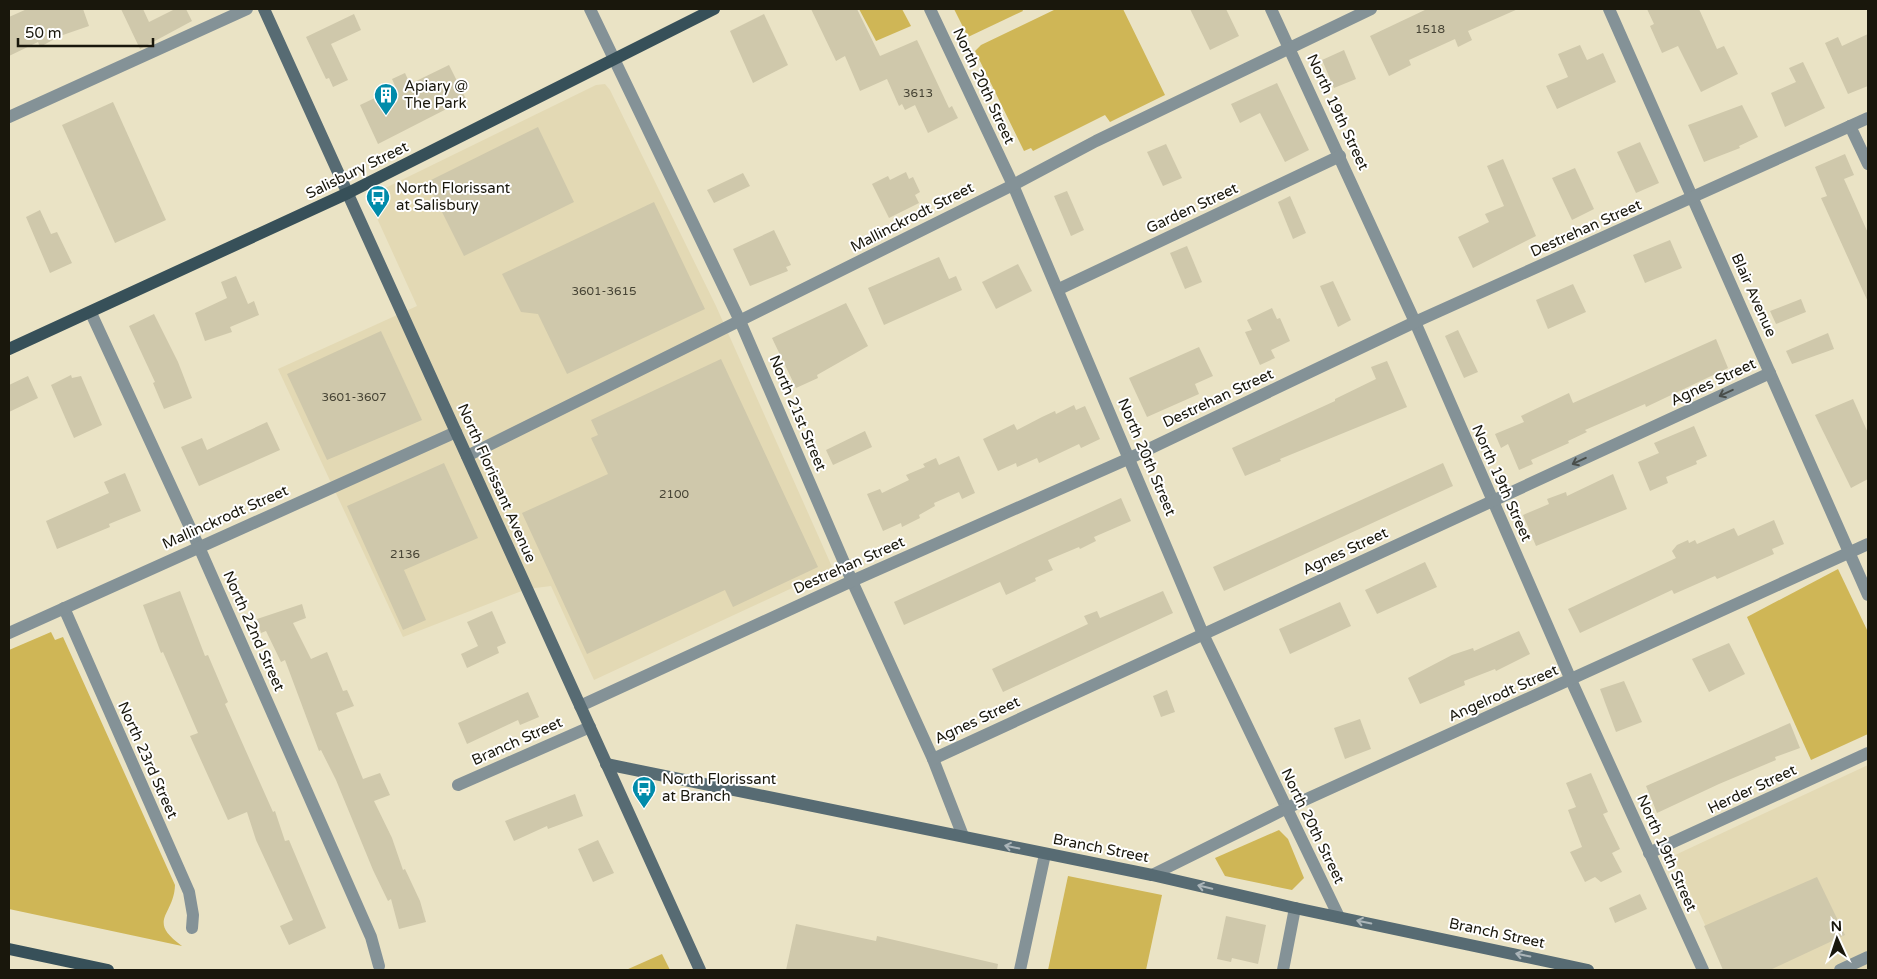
<svg xmlns="http://www.w3.org/2000/svg" width="1877" height="979" font-family="'Varela Round',sans-serif">
<style>
.built{fill:#e3d9b4}
.green{fill:#cfb656}
.building{fill:#cfc8ab}
.lines{fill:none;stroke-linecap:round;stroke-linejoin:round}
.street{stroke:#849297;stroke-width:12}
.secondary{stroke:#576b73;stroke-width:12}
.primary{stroke:#375059;stroke-width:12}
.oneway{stroke:#494e4b}
.oneway2{stroke:#abb5b9}
.labels{text-anchor:middle;dominant-baseline:central;stroke-width:4;stroke-linejoin:round;paint-order:stroke}
.number-label{font-size:12px;fill:#464334}
.poi-label{font-size:15px;fill:#19170c;stroke:#fff;text-anchor:start}
.street-label{font-size:15px;fill:#19170c;stroke:#fff}
</style>
<rect width="100%" height="100%" fill="#eae3c5"/>
<g class="built">
<polygon points="605,84 610,90 716,306 833,569 594,680 551,586 527,589 403,637 278,369 417,306 371,205 373,194 596,85"/>
<polygon points="1868,765 1868,970 1726,970 1673,856"/>
</g>
<g class="green">
<polygon points="859,9 902,9 911,26 876,41"/>
<polygon points="954,9 1022,9 1023,11 968,37"/>
<polygon points="1056,9 1123,9 1165,95 1110,122 1105,115 1033,151 1031,148 1024,151 975,51 981,45"/>
<polygon points="1838,569 1868,632 1868,734 1811,760 1747,617"/>
<path d="M 51,632 L 55,640 L 63,637 L 175,885 C 174,916 146,920 182,946 L 9,909 L 9,650 Z"/>
<polygon points="1279,830 1288,839 1304,878 1292,890 1225,876 1215,858"/>
<polygon points="1068,876 1162,895 1146,970 1048,970"/>
<polygon points="662,954 670,970 626,970"/>
</g>
<g class="building">
<polygon points="27,9 83,9 89,26 60,36 40,47 38,42 9,56 9,17"/>
<polygon points="121,9 143,9 149,22 175,9 186,9 192,21 140,49"/>
<polygon points="811,9 857,9 880,56 917,40 949,108 952,106 958,118 928,133 915,105 905,110 902,104 899,106 887,79 860,91 845,56 836,61"/>
<polygon points="1190,9 1226,9 1239,36 1210,50"/>
<polygon points="1427,9 1518,9 1468,31 1472,40 1458,47 1455,39 1409,60 1411,65 1389,76 1370,36"/>
<polygon points="1647,9 1699,9 1717,49 1724,46 1738,74 1701,92 1678,46 1662,53 1650,26 1654,24"/>
<polygon points="354,14 361,30 331,44 348,80 333,87 329,78 326,79 306,37"/>
<polygon points="764,14 788,65 753,83 730,31"/>
<polygon points="1868,34 1868,86 1848,94 1825,43 1838,37 1842,46"/>
<polygon points="1580,45 1587,60 1603,53 1616,82 1557,109 1546,86 1568,77 1558,54"/>
<polygon points="1344,50 1356,79 1334,88 1322,60"/>
<polygon points="1803,62 1825,108 1785,127 1771,93 1796,82 1789,68"/>
<polygon points="449,65 466,99 378,144 360,105 396,88 392,79 405,73 410,84"/>
<polygon points="1277,83 1309,150 1285,162 1260,113 1240,123 1231,104"/>
<polygon points="113,102 166,220 115,243 62,125"/>
<polygon points="1742,105 1758,137 1739,146 1740,148 1704,162 1688,125"/>
<polygon points="538,127 574,202 464,256 427,182"/>
<polygon points="1640,142 1659,183 1636,193 1617,152"/>
<polygon points="1166,144 1182,178 1163,186 1147,152"/>
<polygon points="1845,154 1854,175 1844,179 1868,233 1868,302 1821,198 1827,196 1815,167"/>
<polygon points="1503,159 1536,236 1473,268 1458,237 1489,222 1485,214 1504,206 1487,166"/>
<polygon points="1575,168 1594,209 1572,220 1552,178"/>
<polygon points="906,172 909,179 913,177 920,192 915,195 919,203 889,218 872,184 888,176 890,180"/>
<polygon points="743,173 750,186 714,203 707,190"/>
<polygon points="1067,191 1084,230 1071,236 1054,196"/>
<polygon points="1290,196 1306,233 1293,239 1278,202"/>
<polygon points="654,202 705,309 567,374 538,314 521,312 502,274"/>
<polygon points="40,210 51,234 57,232 72,263 50,273 26,217"/>
<polygon points="774,230 791,265 786,267 788,271 750,286 733,249"/>
<polygon points="1670,240 1682,268 1645,283 1633,255"/>
<polygon points="1187,246 1202,282 1185,289 1170,253"/>
<polygon points="939,257 949,279 956,276 962,290 884,325 868,288"/>
<polygon points="1018,264 1032,291 996,309 982,282"/>
<polygon points="236,276 248,304 254,301 259,315 230,327 232,332 205,341 195,313 227,298 221,282"/>
<polygon points="1333,281 1351,320 1338,327 1320,286"/>
<polygon points="1573,284 1586,312 1548,329 1536,300"/>
<polygon points="1801,299 1806,312 1776,324 1770,311"/>
<polygon points="846,303 868,346 817,375 818,378 796,388 772,338"/>
<polygon points="1272,308 1277,319 1280,318 1290,341 1271,350 1275,358 1260,365 1245,332 1252,330 1247,320"/>
<polygon points="154,314 178,362 192,398 164,409 153,383 155,382 129,326"/>
<polygon points="1458,330 1478,372 1464,378 1445,336"/>
<polygon points="381,331 422,420 327,460 287,374"/>
<polygon points="1828,333 1834,349 1792,364 1786,351"/>
<polygon points="1716,339 1728,368 1646,407 1645,404 1585,430 1587,432 1568,441 1569,443 1531,460 1533,464 1519,470 1508,444 1501,448 1495,434 1524,422 1521,416 1569,393 1573,403"/>
<polygon points="1199,347 1213,376 1195,384 1199,394 1147,417 1129,378"/>
<polygon points="721,359 818,567 733,607 725,590 587,654 522,513 608,474 591,438 598,435 591,420"/>
<polygon points="1387,361 1407,407 1280,459 1281,461 1245,476 1232,448 1335,401 1335,399 1376,379 1371,367"/>
<polygon points="71,375 72,378 81,376 102,425 74,438 51,385"/>
<polygon points="28,376 38,398 9,412 9,385"/>
<polygon points="1853,399 1868,433 1868,479 1851,488 1815,415"/>
<polygon points="1074,405 1076,410 1085,406 1100,439 1081,448 1079,444 1039,463 1037,458 1017,467 1016,463 998,471 983,439 1014,424 1017,430 1042,417 1055,411 1056,414"/>
<polygon points="267,422 280,450 199,486 181,447 202,438 207,450"/>
<polygon points="1694,426 1707,456 1696,461 1697,464 1666,477 1668,483 1650,491 1638,462 1659,453 1654,443"/>
<polygon points="865,431 872,447 833,465 826,450"/>
<polygon points="959,456 975,493 962,499 959,492 934,503 935,506 919,515 920,518 902,527 901,523 883,531 867,494 880,489 882,493 909,480 906,475 925,467 923,464 936,458 939,465"/>
<polygon points="444,463 478,538 404,570 426,620 403,630 347,506"/>
<polygon points="1443,463 1453,486 1224,591 1213,567"/>
<polygon points="125,473 141,511 109,524 110,527 57,549 46,521 109,493 104,482"/>
<polygon points="1613,474 1627,509 1536,546 1523,515 1549,504 1547,499 1566,492 1567,496"/>
<polygon points="1121,498 1131,521 1094,537 1096,541 1080,549 1079,547 1048,560 1053,570 1035,578 1036,581 1006,595 1000,582 904,625 894,602"/>
<polygon points="1774,520 1784,544 1772,549 1774,554 1717,579 1715,576 1674,594 1672,590 1580,633 1568,609 1676,558 1672,551 1677,545 1688,540 1689,543 1695,540 1697,544 1734,528 1738,536"/>
<polygon points="1425,562 1437,587 1377,614 1365,590"/>
<polygon points="180,591 205,656 208,655 228,702 225,704 273,812 275,811 285,841 289,840 326,928 289,945 280,926 293,920 256,840 247,812 228,820 190,736 198,733 163,652 161,653 143,605"/>
<polygon points="1163,591 1173,613 1003,692 992,669 1088,624 1084,616 1097,611 1100,618"/>
<polygon points="1340,602 1351,626 1290,654 1279,629"/>
<polygon points="302,604 306,618 293,623 311,659 327,652 343,691 347,690 354,706 336,713 363,779 380,773 390,795 374,801 392,838 403,870 405,869 420,901 426,922 399,929 391,899 388,901 373,870 336,780 321,750 319,751 285,660 281,662 266,631 261,633 257,619"/>
<polygon points="492,611 506,643 497,647 499,653 467,668 461,654 478,646 467,622"/>
<polygon points="1519,631 1530,654 1496,671 1495,669 1464,681 1465,685 1420,704 1408,678 1452,655 1473,648 1474,651"/>
<polygon points="1729,643 1745,674 1709,692 1692,659"/>
<polygon points="1624,681 1642,722 1616,732 1600,689"/>
<polygon points="1167,690 1175,712 1161,717 1153,696"/>
<polygon points="528,692 539,717 520,725 518,720 467,744 458,723"/>
<polygon points="1360,719 1371,749 1345,759 1334,728"/>
<polygon points="1790,723 1800,748 1775,757 1776,760 1719,784 1657,813 1646,786"/>
<polygon points="1591,773 1608,812 1603,814 1620,849 1612,853 1622,872 1601,882 1595,877 1585,882 1570,852 1582,847 1568,810 1576,807 1566,783"/>
<polygon points="575,794 583,816 548,829 547,826 514,841 505,821"/>
<polygon points="598,840 614,873 593,882 578,849"/>
<polygon points="1817,877 1845,935 1770,970 1723,970 1704,926"/>
<polygon points="1640,894 1647,909 1615,923 1609,908"/>
<polygon points="1226,916 1266,925 1258,964 1232,958 1231,962 1217,959"/>
<polygon points="796,924 876,941 877,936 998,964 997,970 786,970"/>
</g>
<g class="lines">
<g class="street">
<polyline points="590,9 740,321 852,581 933,759 963,836"/>
<polyline points="930,9 1013,185 1203,634 1339,917"/>
<polyline points="1271,9 1415,322 1571,680 1703,970"/>
<polyline points="1609,9 1868,595"/>
<polyline points="9,117 247,9"/>
<polyline points="1850,126 1868,164"/>
<polyline points="1059,289 1340,156"/>
<polyline points="91,313 199,547 371,937 379,966"/>
<polyline points="467,456 1013,185 1096,141 1371,9"/>
<polyline points="64,608 189,892 193,915 192,928"/>
<polyline points="9,633 456,432"/>
<polyline points="580,706 852,581 1130,458 1415,322 1868,118"/>
<polyline points="933,759 1770,373"/>
<polyline points="458,785 590,727"/>
<polyline points="1649,853 1868,753"/>
<polyline points="1152,875 1287,808 1868,544"/>
<polyline points="1020,970 1045,854"/>
<polyline points="1283,970 1295,908"/>
<polyline points="1840,970 1868,957"/>
</g>
<g class="secondary">
<polyline points="264,9 700,970"/>
<polyline points="606,764 1152,875 1295,908 1588,970"/>
</g>
<g class="primary">
<polyline points="9,349 348,193 714,9"/>
<polyline points="9,949 108,970"/>
</g>
</g>
<defs><path id="oneway-shaft" d="M-6 0H5M1.5-3L5.5 0L1.5 3" fill="none" stroke-width="1.6" stroke-linecap="round" stroke-linejoin="round" transform="scale(1.25)"/></defs>
<g class="oneway">
<use href="#oneway-shaft" transform="translate(1726 393) rotate(155)"/>
<use href="#oneway-shaft" transform="translate(1579 461) rotate(155)"/>
</g>
<g class="oneway2">
<use href="#oneway-shaft" transform="translate(1012 847) rotate(-168)"/>
<use href="#oneway-shaft" transform="translate(1205 887) rotate(-167)"/>
<use href="#oneway-shaft" transform="translate(1364 922) rotate(-168)"/>
<use href="#oneway-shaft" transform="translate(1523 955) rotate(-168)"/>
</g>
<defs>
<g id="building-pin" transform="scale(1.25)"><path d="M0 17L-7.5 6A9.5 9.5 0 1 1 7.5 6Z" fill="#018baa" stroke="#fff"/><path d="M-4-6H4V6H1V3H-1V6H-4ZM-2.5-4.3h1.7v1.8h-1.7ZM.8-4.3h1.7v1.8H.8ZM-2.5-1h1.7V.8h-1.7ZM.8-1h1.7V.8H.8Z" fill="#fff"/></g>
<g id="bus-pin" transform="scale(1.25)"><path d="M0 17L-7.5 6A9.5 9.5 0 1 1 7.5 6Z" fill="#018baa" stroke="#fff"/><path d="M-5-6H5V4H4V6H2V4H-2V6H-4V4H-5ZM-3.5-4V0h7V-4ZM-3.5 1.2v1.5H-2V1.2ZM2 1.2v1.5H3.5V1.2Z" fill="#fff"/></g>
</defs>
<g fill-rule="evenodd">
<use href="#building-pin" x="386" y="95"/>
<use href="#bus-pin" x="378" y="197"/>
<use href="#bus-pin" x="644" y="788"/>
</g>
<g class="labels">
<g class="number-label">
<text x="1430" y="29">1518</text>
<text x="918" y="93">3613</text>
<text x="604" y="291">3601-3615</text>
<text x="354" y="397">3601-3607</text>
<text x="674" y="494">2100</text>
<text x="405" y="554">2136</text>
</g>
<g class="poi-label">
<text x="404" y="86">Apiary @<tspan x="404" dy="17">The Park</tspan></text>
<text x="396" y="188">North Florissant<tspan x="396" dy="17">at Salisbury</tspan></text>
<text x="662" y="779">North Florissant<tspan x="662" dy="17">at Branch</tspan></text>
</g>
<g class="street-label">
<text transform="translate(984 86) rotate(65)">North 20th Street</text>
<text transform="translate(1338 112) rotate(65)">North 19th Street</text>
<text transform="translate(357 170) rotate(-26)">Salisbury Street</text>
<text transform="translate(1192 208) rotate(-25)">Garden Street</text>
<text transform="translate(912 217) rotate(-27)">Mallinckrodt Street</text>
<text transform="translate(1586 228) rotate(-24)">Destrehan Street</text>
<text transform="translate(1754 295) rotate(66)">Blair Avenue</text>
<text transform="translate(1713 382) rotate(-25)">Agnes Street</text>
<text transform="translate(1218 398) rotate(-25)">Destrehan Street</text>
<text transform="translate(798 413) rotate(67)">North 21st Street</text>
<text transform="translate(1147 457) rotate(67)">North 20th Street</text>
<text transform="translate(497 483) rotate(66)">North Florissant Avenue</text>
<text transform="translate(1502 483) rotate(66)">North 19th Street</text>
<text transform="translate(225 517) rotate(-24)">Mallinckrodt Street</text>
<text transform="translate(1345 551) rotate(-25)">Agnes Street</text>
<text transform="translate(849 565) rotate(-24)">Destrehan Street</text>
<text transform="translate(254 631) rotate(66)">North 22nd Street</text>
<text transform="translate(1503 693) rotate(-24)">Angelrodt Street</text>
<text transform="translate(977 720) rotate(-25)">Agnes Street</text>
<text transform="translate(517 741) rotate(-24)">Branch Street</text>
<text transform="translate(148 760) rotate(66)">North 23rd Street</text>
<text transform="translate(1752 789) rotate(-25)">Herder Street</text>
<text transform="translate(1313 826) rotate(64)">North 20th Street</text>
<text transform="translate(1101 848) rotate(11)">Branch Street</text>
<text transform="translate(1667 853) rotate(66)">North 19th Street</text>
<text transform="translate(1497 933) rotate(12)">Branch Street</text>
</g>
</g>
<rect width="1877" height="979" fill="none" stroke="#19170c" stroke-width="20"/>
<g transform="translate(1837 939) rotate(357)" stroke="#ffffff" stroke-width="4" paint-order="stroke">
<path d="M0-4L9 19L0 12L-9 19Z" fill="#19170c"/>
<text y="-8" font-size="14" font-weight="bold" text-anchor="middle" fill="#19170c">N</text>
</g>
<path d="M18 38v8h135v-8" fill="none" stroke="#19170c" stroke-width="2.5"/>
<text x="25" y="38" font-size="15" fill="#19170c" stroke="#ffffff" stroke-width="4" paint-order="stroke">50 m</text>
</svg>
